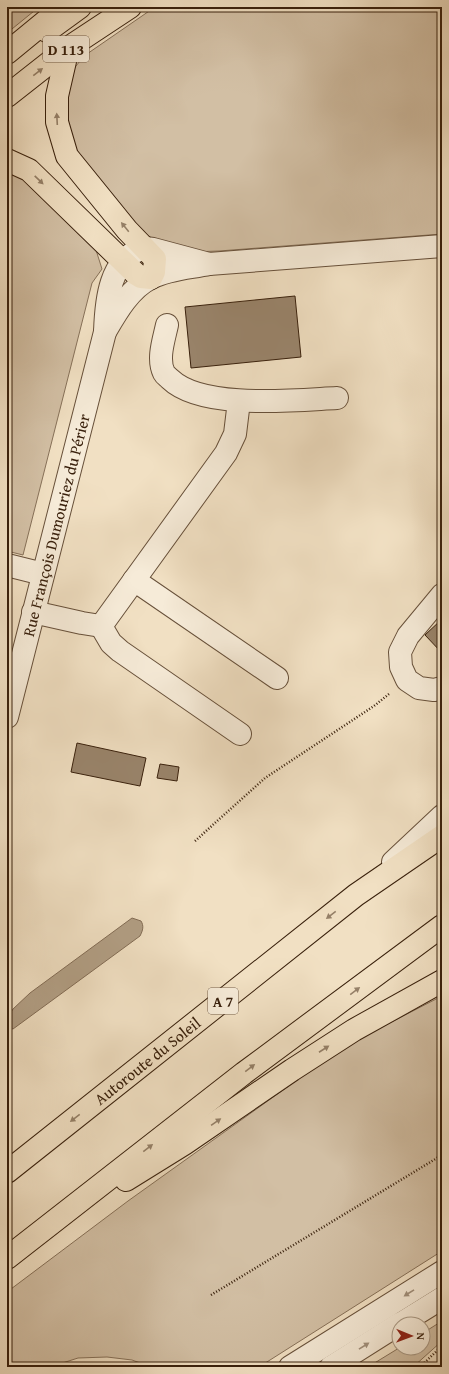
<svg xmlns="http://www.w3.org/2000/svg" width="449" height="1374" font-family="'Gentium Book Plus',serif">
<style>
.green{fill:#d2bfa4;stroke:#867058}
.water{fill:#b29f85;stroke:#826c55}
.building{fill:#99846b;stroke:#39200c}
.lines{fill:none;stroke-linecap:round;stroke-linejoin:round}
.minor-casing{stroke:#67503a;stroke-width:24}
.major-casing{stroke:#39200c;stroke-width:24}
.highway-casing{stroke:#39200c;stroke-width:24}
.path{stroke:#39200c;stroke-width:2.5;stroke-dasharray:1 2;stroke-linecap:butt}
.minor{stroke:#f6ebd8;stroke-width:22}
.major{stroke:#f1e0c3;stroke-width:22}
.highway{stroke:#f1e0c3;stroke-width:22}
.oneway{fill:#958068}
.oneway2{fill:#a1907c}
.labels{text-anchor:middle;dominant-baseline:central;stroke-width:3;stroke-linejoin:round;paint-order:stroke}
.shield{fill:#f6ebd8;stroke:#725d49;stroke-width:1}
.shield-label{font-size:15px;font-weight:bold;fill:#39200c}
.street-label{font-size:16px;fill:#39200c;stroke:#f6ebd8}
</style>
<rect width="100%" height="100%" fill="#f1e0c3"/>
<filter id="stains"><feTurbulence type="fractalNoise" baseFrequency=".005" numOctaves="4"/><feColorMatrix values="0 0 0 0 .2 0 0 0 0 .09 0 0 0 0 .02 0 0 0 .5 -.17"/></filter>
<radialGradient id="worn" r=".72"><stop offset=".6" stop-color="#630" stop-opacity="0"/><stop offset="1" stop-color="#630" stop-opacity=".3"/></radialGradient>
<g class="green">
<polygon points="7,7 39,7 7,33"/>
<polygon points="155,7 442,7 442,234 219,251 190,252 167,245 148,236 130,223 78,158 65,117 72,71 84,56"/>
<polygon points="7,167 20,174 96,250 102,269 92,283 23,555 7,551"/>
<polygon points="442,996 442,1251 259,1367 151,1367 132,1360 107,1357 78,1358 50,1367 7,1367 7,1292 128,1201 304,1075 366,1035"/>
<polygon points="442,1321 442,1341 413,1367 368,1367 399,1348 423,1348 423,1333"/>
</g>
<path class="water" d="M 132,918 L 141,921 C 144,926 143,930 140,936 L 13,1029 L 7,1027 L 7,1019 L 13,1009 L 30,993 Z"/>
<g class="building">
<polygon points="295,296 301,357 191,368 185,307"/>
<polygon points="442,619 442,653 425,635"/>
<polygon points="77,743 146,758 140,786 71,772"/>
<polygon points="160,764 179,767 177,781 157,778"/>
</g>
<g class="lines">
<g class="minor-casing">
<g id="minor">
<path d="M 145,248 L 153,249 L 209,264 C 190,268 168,269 151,278 C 130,288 116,313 105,332 C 106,302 109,257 145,248 Z"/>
<polyline points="209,264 442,246"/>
<path d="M 167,325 C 164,339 157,359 164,373 C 165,375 168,377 170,379 C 202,410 295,400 337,398"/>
<polyline points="7,565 43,574"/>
<polyline points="134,580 277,678"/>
<polyline points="442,595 408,636 400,652 401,667 407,680 419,688 434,690 442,688"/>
<polyline points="33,612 82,623 101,626 226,453 235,434 239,401"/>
<polyline points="101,626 111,643 120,651 240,734"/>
<path id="s1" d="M 7,717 L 105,332"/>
<polyline points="393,862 442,816"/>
<polyline points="400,1324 442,1298"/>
<polyline points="290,1367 442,1272"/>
<polyline points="331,1367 399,1324"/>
</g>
</g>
<g class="major-casing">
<g id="major">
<polyline points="47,31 80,7"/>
<polyline points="7,96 68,48 130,7"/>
<polyline points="7,160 29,170 136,274 141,277 151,278 154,272 155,259 127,230 67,156 57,122 57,96 68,48"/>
</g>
</g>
<g class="highway-casing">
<g id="highway">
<polyline points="7,53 63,7"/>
<path id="s2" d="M 7,1172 L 356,895 L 442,836"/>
<polyline points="126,1180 184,1144 292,1070 354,1030 442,981"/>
<polyline points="7,1258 244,1073 442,926"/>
</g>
</g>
<g class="path">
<polyline points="195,841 265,778 374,706 389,694"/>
<polyline points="211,1295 442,1155"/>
<polyline points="420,1367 442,1346"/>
</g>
<use href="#minor" class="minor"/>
<use href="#major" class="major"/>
<use href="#highway" class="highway"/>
</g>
<defs><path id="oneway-solid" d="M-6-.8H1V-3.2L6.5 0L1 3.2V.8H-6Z"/></defs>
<g class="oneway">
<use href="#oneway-solid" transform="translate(38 72) rotate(-38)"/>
<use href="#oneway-solid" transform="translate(57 119) rotate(-93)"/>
<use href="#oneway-solid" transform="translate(39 180) rotate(44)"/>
<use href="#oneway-solid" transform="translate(125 227) rotate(-129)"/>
<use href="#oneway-solid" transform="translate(331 915) rotate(142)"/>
<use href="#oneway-solid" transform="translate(355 991) rotate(-37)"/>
<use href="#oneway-solid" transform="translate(324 1049) rotate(-33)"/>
<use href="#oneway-solid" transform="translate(250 1068) rotate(-37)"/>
<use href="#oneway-solid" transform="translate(75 1118) rotate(142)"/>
<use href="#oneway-solid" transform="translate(216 1122) rotate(-35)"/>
<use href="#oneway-solid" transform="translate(148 1148) rotate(-38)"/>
</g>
<g class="oneway2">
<use href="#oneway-solid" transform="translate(409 1293) rotate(148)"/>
<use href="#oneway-solid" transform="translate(364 1346) rotate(-32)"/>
</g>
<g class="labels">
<g class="shield">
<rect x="43" y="36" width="46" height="26" rx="3"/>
<rect x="208" y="988" width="30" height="26" rx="3"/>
</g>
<g class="shield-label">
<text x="66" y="49">D 113</text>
<text x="223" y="1001">A 7</text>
</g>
<g class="street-label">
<text stroke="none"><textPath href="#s1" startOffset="198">Rue François Dumouriez du Périer</textPath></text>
<text stroke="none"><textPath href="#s2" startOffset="179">Autoroute du Soleil</textPath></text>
</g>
</g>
<rect width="449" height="1374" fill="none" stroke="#f1e0c3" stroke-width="24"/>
<rect x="8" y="8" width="433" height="1358" fill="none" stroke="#39200c" stroke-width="2"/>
<rect x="12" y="12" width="425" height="1350" fill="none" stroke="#39200c"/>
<g transform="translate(411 1336) rotate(91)"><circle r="19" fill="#f6ebd8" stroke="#aa9a86"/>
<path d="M0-3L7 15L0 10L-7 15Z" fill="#8f2418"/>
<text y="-6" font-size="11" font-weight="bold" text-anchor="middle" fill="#39200c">N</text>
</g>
<rect width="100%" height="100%" filter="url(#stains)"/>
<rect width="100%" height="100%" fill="url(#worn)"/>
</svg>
